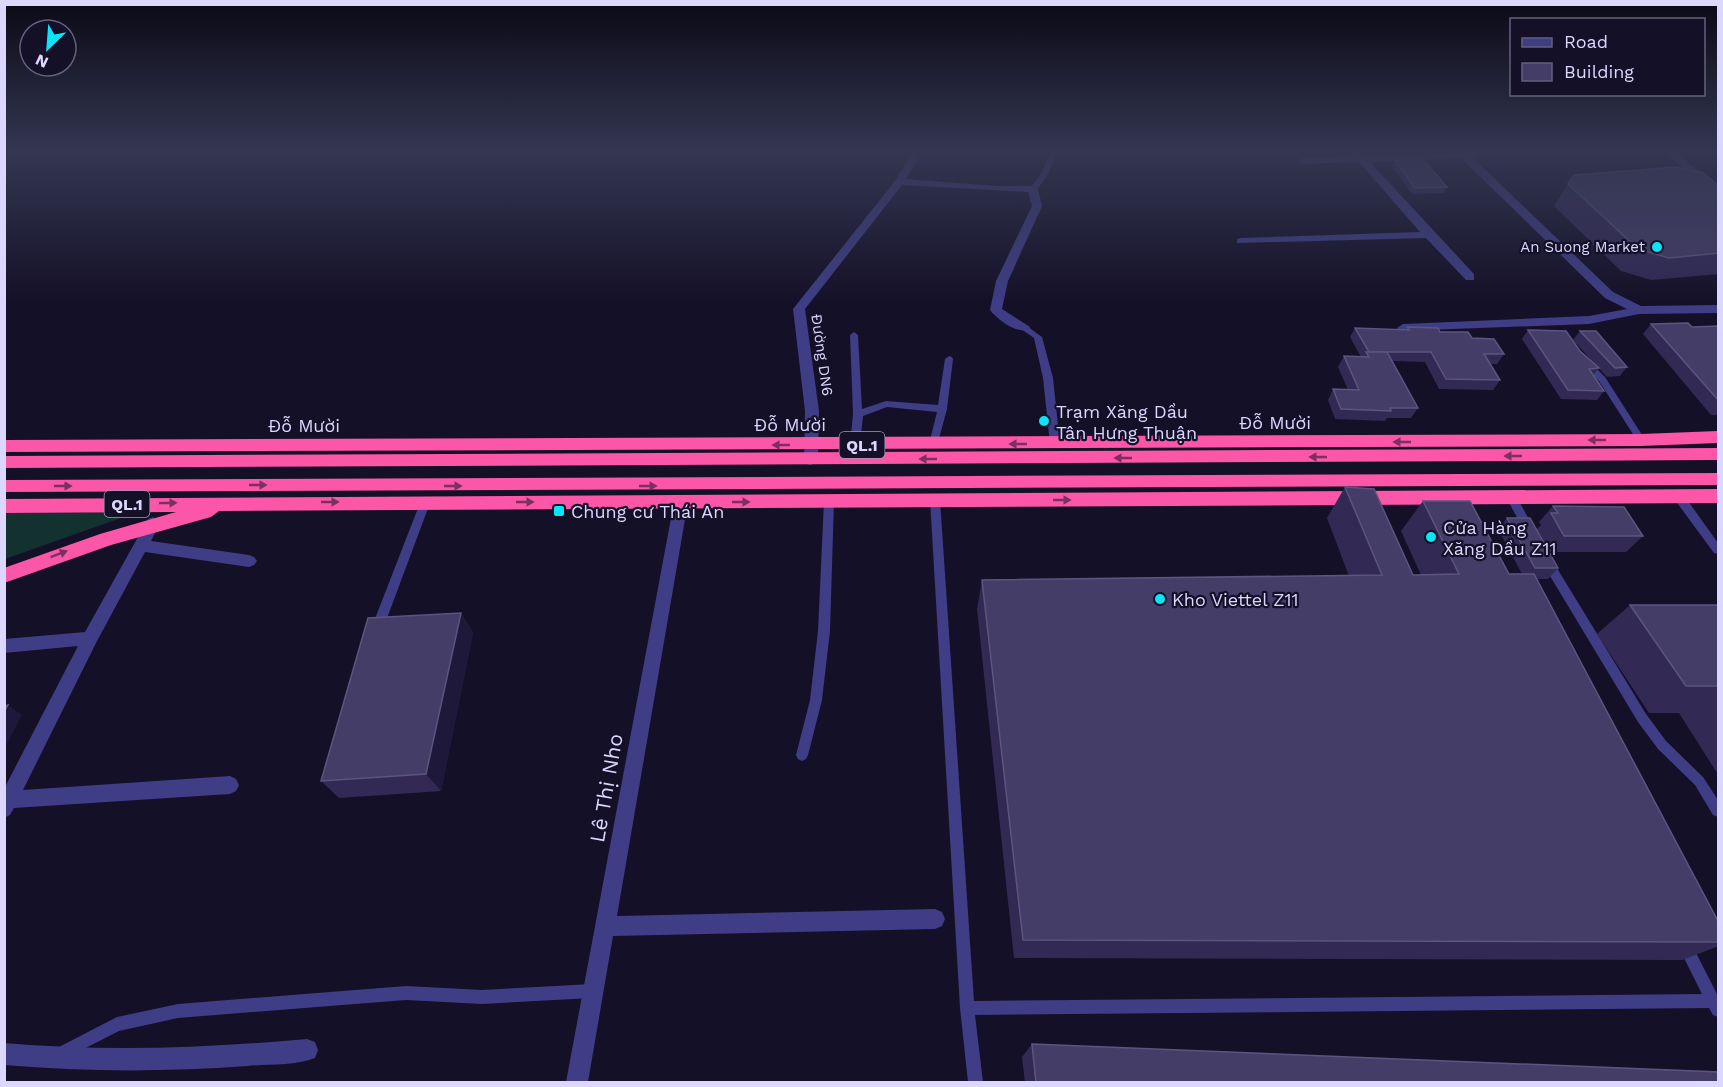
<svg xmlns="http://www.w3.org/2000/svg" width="1723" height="1087" font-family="'Work Sans',sans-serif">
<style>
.green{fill:#13312f}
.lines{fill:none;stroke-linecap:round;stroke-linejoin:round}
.lane{fill:#3e3d85;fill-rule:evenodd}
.street{fill:#3e3d85;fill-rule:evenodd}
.highway{fill:#fb56a8;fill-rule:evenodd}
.wall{fill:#322a55}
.shaded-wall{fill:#1e183b}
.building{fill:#443d67;stroke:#5c557f;stroke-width:1.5}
.oneway{fill:#7c3061}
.poi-dot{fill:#09e6f9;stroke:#141027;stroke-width:2}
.labels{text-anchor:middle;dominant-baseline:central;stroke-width:4.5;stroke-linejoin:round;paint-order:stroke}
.far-poi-label{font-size:15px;fill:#dbd7fe;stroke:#141027;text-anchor:end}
.far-street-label{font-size:15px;fill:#dbd7fe;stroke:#141027}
.shield{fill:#141027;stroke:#9f9bbe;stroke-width:1.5}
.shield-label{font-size:16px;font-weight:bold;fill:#dbd7fe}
.poi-label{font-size:18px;fill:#dbd7fe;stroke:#141027;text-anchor:start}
.street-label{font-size:18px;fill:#dbd7fe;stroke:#141027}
.near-street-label{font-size:21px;fill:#dbd7fe;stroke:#141027}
</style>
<rect width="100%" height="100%" fill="#141027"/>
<polygon class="green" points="138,512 5,559 5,513"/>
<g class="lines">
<g class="lane">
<polygon points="1051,151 1058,151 1047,176 1036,191 1030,191 1029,189 1040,176"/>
<polygon points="1024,324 1042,337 1053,378 1060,444 1055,447 1050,444 1043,378 1034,338 1021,329 1020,327"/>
<polygon points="854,332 858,335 862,409 886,401 938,405 945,359 949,356 952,357 953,359 947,409 937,446 931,446 929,444 937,412 887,407 863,416 860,445 858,447 852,447 850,445 853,414 850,335"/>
<polygon points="1586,360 1589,361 1605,377 1644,438 1646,440 1644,442 1638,442 1599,381 1583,365 1582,363"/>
<polygon points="1679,493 1683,494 1718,543 1718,554 1714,553 1675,500 1674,497 1675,494"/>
<polygon points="1512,495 1516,496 1534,528 1535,531 1534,534 1526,534 1507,499"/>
<polygon points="935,496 940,500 974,1001 1702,994 1677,944 1679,939 1684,937 1689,939 1718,996 1718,1017 1713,1015 1709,1008 975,1015 983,1082 968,1082 960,1008 930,500"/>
<polygon points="829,497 834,501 830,631 822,700 808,755 806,759 802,761 798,759 796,755 810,700 818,631 824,501"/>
<polygon points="425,499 430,503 383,629 381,632 377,634 373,632 371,629 420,503"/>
<polygon points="1548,559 1552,560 1646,714 1666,741 1703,777 1718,800 1718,817 1713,815 1695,785 1658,749 1638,722 1544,566 1543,563 1544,560"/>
<polygon points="592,984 597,986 599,991 597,996 592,998 482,1004 406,1000 178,1018 119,1031 62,1060 57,1058 55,1053 57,1048 117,1017 178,1004 406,986 482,990"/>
</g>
<g class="street">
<path d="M 913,151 L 923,151 L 906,179 L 996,186 L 1033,186 L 1038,189 L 1042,206 L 1008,281 L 1002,309 L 1030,327 L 1028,330 C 1015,333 998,320 990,310 L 996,281 L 1032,206 L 1028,192 L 902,185 L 805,309 L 819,411 L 818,460 L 811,465 L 806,464 L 804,460 L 805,411 L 793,309 L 895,181 Z"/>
<polygon points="1350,151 1361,151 1365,156 1524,151 1519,154 1472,157 1613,292 1641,306 1718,305 1718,313 1639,314 1589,324 1399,331 1397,328 1403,324 1589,316 1627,309 1605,298 1461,158 1370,162 1474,274 1474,280 1466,280 1426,238 1237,243 1237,239 1241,238 1420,232 1359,162 1303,164 1298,161 1303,158 1354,156"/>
<polygon points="1663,151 1674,151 1718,187 1718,195 1714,194"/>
<polygon points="681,496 688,502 617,916 935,909 942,912 945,919 942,926 935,929 613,936 588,1082 566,1082 674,502"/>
<polygon points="153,517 160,523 151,541 249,555 254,557 257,561 254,565 249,567 145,552 96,643 23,790 230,776 236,779 239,785 236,791 230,794 14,808 10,815 4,818 4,789 78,646 4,653 4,639 85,632 148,519"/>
<path d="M 307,1039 L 315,1042 L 318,1050 L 315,1058 C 295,1066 268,1064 247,1066 C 166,1072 85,1072 4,1065 L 4,1043 C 106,1052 206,1048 307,1039 Z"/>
</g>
<g class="highway">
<polygon points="1718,431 1718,443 1641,446 4,452 4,440 1641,434"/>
<polygon points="1718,448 1718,460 4,468 4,456"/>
<polygon points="1718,473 1718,485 4,492 4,480"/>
<polygon points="1718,489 1718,503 219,511 211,517 111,545 4,583 4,568 100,534 176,512 4,513 4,499"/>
</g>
</g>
<g class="wall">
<polygon points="1395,161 1447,187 1444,193 1412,194 1392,166"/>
<polygon points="1568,184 1719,186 1719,274 1651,280 1621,271 1554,206"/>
<polygon points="1651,324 1692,327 1719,326 1719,415 1711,415 1643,334"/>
<polygon points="1407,327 1440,332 1472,338 1504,354 1497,364 1490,364 1500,380 1493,390 1439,389 1425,362 1392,361 1418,408 1411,418 1387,418 1385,421 1335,419 1328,400 1333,389 1348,390 1338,367 1344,356 1361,357 1350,337 1355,328 1406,330"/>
<polygon points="1528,330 1580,351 1599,368 1593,375 1604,391 1597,400 1561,399 1522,339"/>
<polygon points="1580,331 1627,367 1620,376 1607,377 1573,340"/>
<polygon points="1345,487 1413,575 1421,575 1401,531 1423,501 1509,574 1522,574 1498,529 1507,518 1558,568 1548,579 1536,579 1719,923 1719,946 1682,960 1014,958 977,609 982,580 1349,576 1327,518"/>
<polygon points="1553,506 1643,536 1626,552 1549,552 1537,529 1541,525 1539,522"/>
<polygon points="1630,605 1719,605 1719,776 1679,713 1649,713 1597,634"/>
<polygon points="461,613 473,633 441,791 339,798 321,781"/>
<polygon points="1032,1044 1719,1083 1025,1083 1022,1057"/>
</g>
<g class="shaded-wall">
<polygon points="461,613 473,633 441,791 426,774"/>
<polygon points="8,705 22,715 5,747 4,712"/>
</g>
<g class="building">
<polygon points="1423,159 1447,187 1415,188 1395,161"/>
<polygon points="1676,167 1703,173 1719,186 1719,253 1669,258 1638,249 1568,184 1574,175"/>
<polygon points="1688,323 1692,327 1719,326 1719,401 1651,324"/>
<polygon points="1407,327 1438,328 1440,332 1468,332 1472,338 1494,339 1504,354 1484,354 1500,380 1446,379 1431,352 1369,352 1355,328 1409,330"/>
<polygon points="1528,330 1566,331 1580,351 1599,368 1589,369 1604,391 1568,390"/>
<polygon points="1580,331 1596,331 1627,367 1615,368"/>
<polygon points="1366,352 1387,352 1418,408 1390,408 1391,411 1341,409 1333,389 1359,390 1344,356 1369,357"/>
<polygon points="1345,487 1374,489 1413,575 1459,574 1423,501 1470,501 1509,574 1534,574 1719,923 1719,942 1023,940 982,580 1382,575"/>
<polygon points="1553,506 1624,507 1643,536 1564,536 1551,513 1558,513"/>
<polygon points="1507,518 1530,518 1558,568 1535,568"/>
<polygon points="1630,605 1719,605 1719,687 1717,686 1686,686"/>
<polygon points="461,613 426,774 321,781 368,618"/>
<polygon points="8,705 4,712 4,706"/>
<polygon points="1032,1044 1719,1072 1719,1083 1036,1083"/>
</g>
<defs><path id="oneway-solid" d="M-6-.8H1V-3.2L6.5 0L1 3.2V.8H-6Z" transform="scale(1.5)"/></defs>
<g class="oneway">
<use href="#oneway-solid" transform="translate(1597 440) rotate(180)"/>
<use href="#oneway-solid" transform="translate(1402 442) rotate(180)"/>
<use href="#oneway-solid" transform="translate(1018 444) rotate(180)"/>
<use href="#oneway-solid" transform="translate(781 445) rotate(180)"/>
<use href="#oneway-solid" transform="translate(1513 456) rotate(180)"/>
<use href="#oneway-solid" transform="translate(1318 457) rotate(180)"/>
<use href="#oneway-solid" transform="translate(1123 458) rotate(180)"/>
<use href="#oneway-solid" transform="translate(928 459) rotate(180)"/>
<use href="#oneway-solid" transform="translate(258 485)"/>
<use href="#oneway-solid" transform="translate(63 486)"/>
<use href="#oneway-solid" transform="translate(453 486)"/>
<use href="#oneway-solid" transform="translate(648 486)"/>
<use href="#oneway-solid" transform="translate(1062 500)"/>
<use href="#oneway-solid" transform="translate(330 502)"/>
<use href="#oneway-solid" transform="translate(525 502)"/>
<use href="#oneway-solid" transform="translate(741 502)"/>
<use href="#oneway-solid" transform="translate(168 503) rotate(-1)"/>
<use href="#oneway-solid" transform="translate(59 554) rotate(-21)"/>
</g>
<linearGradient id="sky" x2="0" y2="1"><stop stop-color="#0b0915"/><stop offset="0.5" stop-color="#343752"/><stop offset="1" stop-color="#343752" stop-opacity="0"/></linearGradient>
<rect width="1723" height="303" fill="url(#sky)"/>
<g class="poi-dot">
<circle cx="1657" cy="247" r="6"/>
<circle cx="1044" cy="421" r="6"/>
<rect x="553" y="505" width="12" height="12" rx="3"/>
<circle cx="1431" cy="537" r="6"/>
<circle cx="1160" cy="599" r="6"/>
</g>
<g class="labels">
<g class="far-poi-label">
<text x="1645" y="247">An Suong Market</text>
</g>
<g class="far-street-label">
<text transform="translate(822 355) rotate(82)">Đường DN6</text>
</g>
<g class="shield">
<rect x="839.5" y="432" width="45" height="26" rx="4.5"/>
<rect x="104.5" y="491" width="45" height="26" rx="4.5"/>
</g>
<g class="shield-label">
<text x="862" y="445">QL.1</text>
<text x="127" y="504">QL.1</text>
</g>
<g class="poi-label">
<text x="1056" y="411">Trạm Xăng Dầu<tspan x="1056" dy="21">Tân Hưng Thuận</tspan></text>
<text x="571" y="511">Chung cư Thái An</text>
<text x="1443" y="527">Cửa Hàng<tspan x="1443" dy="21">Xăng Dầu Z11</tspan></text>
<text x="1172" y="599">Kho Viettel Z11</text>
</g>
<g class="street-label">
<text x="1275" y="422">Đỗ Mười</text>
<text x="790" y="424">Đỗ Mười</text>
<text x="304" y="425">Đỗ Mười</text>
</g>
<g class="near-street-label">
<text transform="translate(606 788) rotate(-80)">Lê Thị Nho</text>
</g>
</g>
<rect width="1723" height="1087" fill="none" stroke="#dbd7fe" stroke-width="12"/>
<rect x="1510" y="18" width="195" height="78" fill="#141027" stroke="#64607d" stroke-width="1.5"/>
<rect x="1522" y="38" width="30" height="9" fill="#3e3d85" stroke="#64607d" stroke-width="1.5"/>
<text x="1564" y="48" font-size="18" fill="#dbd7fe">Road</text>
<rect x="1522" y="63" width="30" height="18" fill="#443d67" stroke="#64607d" stroke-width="1.5"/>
<text x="1564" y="78" font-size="18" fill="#dbd7fe">Building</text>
<g transform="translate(48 48) rotate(205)"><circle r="28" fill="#141027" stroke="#64607d" stroke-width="1.5"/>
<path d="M0-4.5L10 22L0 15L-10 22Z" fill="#09e6f9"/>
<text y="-9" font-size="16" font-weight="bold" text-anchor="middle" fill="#dbd7fe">N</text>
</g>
</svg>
